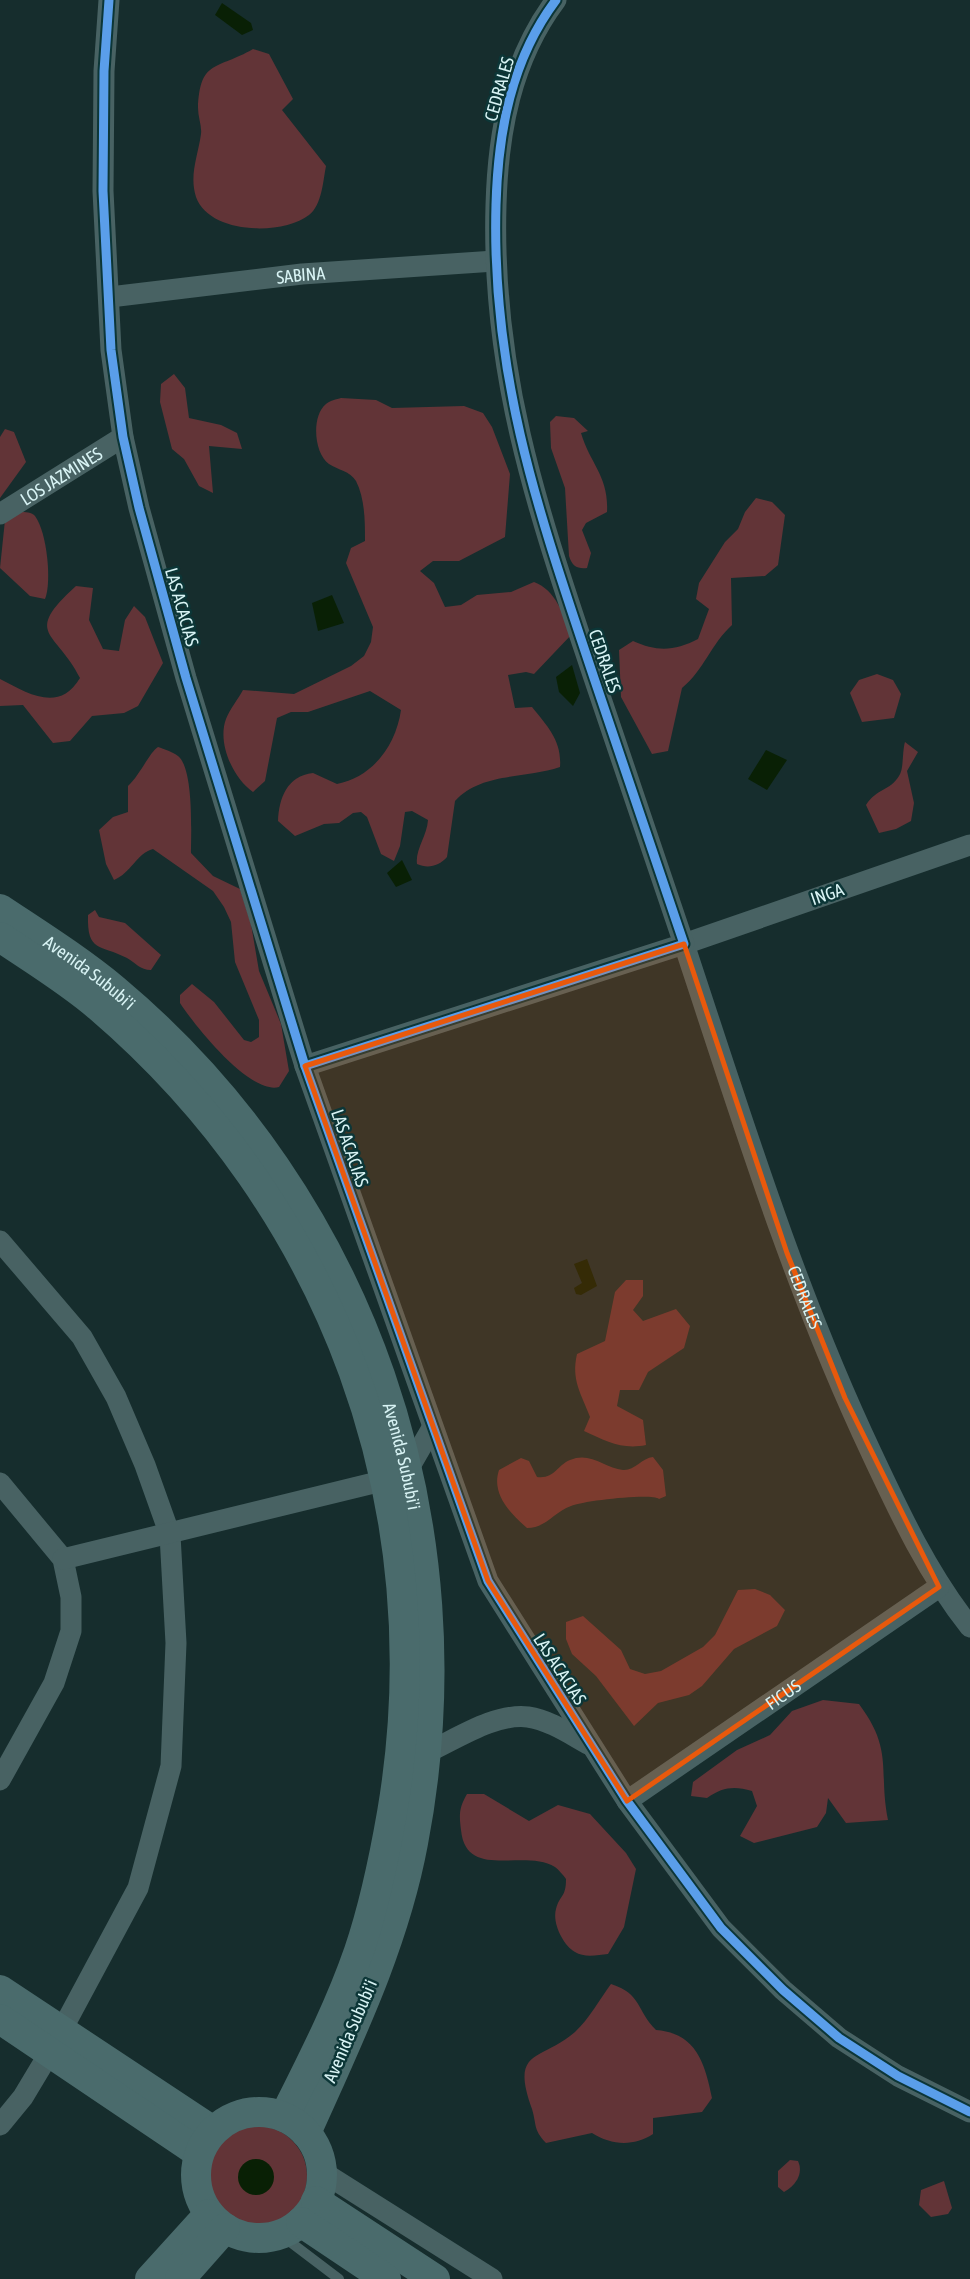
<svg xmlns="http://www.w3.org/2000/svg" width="970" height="2279" font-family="'Asap Condensed',sans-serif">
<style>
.green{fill:#623437}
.water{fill:#092005}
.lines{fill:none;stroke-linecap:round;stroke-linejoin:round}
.lane{stroke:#486263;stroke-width:10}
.street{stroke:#486263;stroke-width:21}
.secondary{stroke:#4a6b6c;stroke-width:30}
.cycleway-casing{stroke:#0c3637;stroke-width:13}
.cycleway{stroke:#5a9eea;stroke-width:9}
.marked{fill:#e8590c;fill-opacity:0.2;stroke:#e8590c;stroke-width:5;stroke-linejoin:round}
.labels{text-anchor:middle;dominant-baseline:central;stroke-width:5;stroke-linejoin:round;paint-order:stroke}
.street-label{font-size:18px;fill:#d8f3f4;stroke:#0c3637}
</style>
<rect width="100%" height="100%" fill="#162d2d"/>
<g class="green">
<path d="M 253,49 L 269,54 L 293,99 L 282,110 L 326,166 C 323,181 322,205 309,215 C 282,236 209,234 196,197 C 189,175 198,156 201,134 C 202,126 198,117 198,108 C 200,59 217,70 253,49 Z"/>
<polygon points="174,374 185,388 189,418 221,425 237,433 242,449 209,446 213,493 199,486 184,459 172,449 160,402 161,384"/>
<path d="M 341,398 L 376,400 L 392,408 L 464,406 L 483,413 L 492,427 L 510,474 L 505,537 L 459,561 L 433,561 L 420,571 L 434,583 L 445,607 L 461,605 L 477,595 L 511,592 L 534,582 C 556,590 563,615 572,634 L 534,674 L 526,672 L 508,675 L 515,708 L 532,707 C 548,727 562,741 560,767 C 525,779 481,772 455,801 L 447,857 C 439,866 428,869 417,864 C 415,850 427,836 428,820 L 412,811 L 405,812 L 400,846 L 394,861 L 381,854 L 367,817 L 361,812 L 353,813 L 339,823 L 324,824 L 295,836 L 278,821 C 279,798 287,776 313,773 L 337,784 C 373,777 396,745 401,710 L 370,691 L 308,712 L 291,712 L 277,718 L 265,781 L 253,792 C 233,778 217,743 226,719 C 230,709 238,699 243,690 L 294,694 L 351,666 L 364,656 L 371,642 L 373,627 L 346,563 L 351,548 L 365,541 C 365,521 365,499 356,481 C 350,471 338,470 329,464 C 314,454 311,416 326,404 C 329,401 337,399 341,398 Z"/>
<path d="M 556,416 L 574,418 L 588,431 L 581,433 C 590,464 609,476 607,512 L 586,523 L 582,530 L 591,553 L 587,568 C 577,569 572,566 569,556 L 565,488 L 551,448 L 550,422 Z"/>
<polygon points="5,429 14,432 26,462 0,498 0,437"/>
<path d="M 756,498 L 772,502 L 785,515 L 778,565 L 765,576 L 731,578 L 732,625 C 711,644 704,670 682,688 L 668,751 L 652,754 L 621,697 L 619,650 L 633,641 C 657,652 675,651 698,639 L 709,609 L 696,599 L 699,583 L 725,542 L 738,529 L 745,512 Z"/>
<path d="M 20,512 C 25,512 32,512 35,516 C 47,532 52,582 45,599 L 30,596 L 0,568 L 5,520 Z"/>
<path d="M 76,586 L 93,588 L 89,620 L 103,649 L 119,651 L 125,620 L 134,606 L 145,617 L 163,663 L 138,706 L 124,713 L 92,716 L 70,741 L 53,743 L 23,705 L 0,706 L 0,679 C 29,694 59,713 80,678 C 56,630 22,635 76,586 Z"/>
<polygon points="877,674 893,680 901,694 894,718 862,722 850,693 859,680"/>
<path d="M 905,742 L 918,752 L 907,771 L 914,803 L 911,821 L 896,829 L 879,833 L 866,805 C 877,788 890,791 899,776 C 904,769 902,752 905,742 Z"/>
<path d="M 158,747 C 164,749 173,752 178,756 C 194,769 191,833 191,853 L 213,876 L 240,889 L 251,924 L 259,971 L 281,1024 L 289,1071 L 279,1087 C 250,1095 195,1026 180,1003 L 180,995 L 192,984 L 214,1002 L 244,1040 L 251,1042 L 259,1037 L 259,1020 L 235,962 L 231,922 L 224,907 L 213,891 L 153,849 C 137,853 131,873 114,880 L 106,864 L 99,830 L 113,817 L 128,812 L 128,786 C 140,775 149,753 158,747 Z"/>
<path d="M 95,910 L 99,917 L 125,923 L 161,955 L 151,970 C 140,970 136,963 127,958 C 100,944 87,953 88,915 Z"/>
<path d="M 626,1280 L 643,1280 L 643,1296 L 633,1310 L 643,1321 L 676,1309 L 690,1326 L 684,1348 L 648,1372 L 639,1390 L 620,1390 L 617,1406 L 643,1420 L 646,1445 C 622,1450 606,1441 584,1431 L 590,1417 C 581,1393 571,1380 577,1354 L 605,1341 L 615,1292 Z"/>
<path d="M 653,1457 L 663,1470 L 666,1496 L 659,1499 C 651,1493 583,1501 571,1506 C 554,1512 546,1528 527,1528 C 510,1513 491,1494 499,1470 L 521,1458 L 529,1461 L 537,1477 C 555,1479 556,1466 570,1460 C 590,1451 605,1468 623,1470 C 634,1471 642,1458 653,1457 Z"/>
<polygon points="755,1589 770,1595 785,1610 777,1626 734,1649 702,1686 689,1695 658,1703 634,1726 596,1676 572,1654 566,1639 566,1622 583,1616 621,1650 630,1669 645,1674 661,1671 703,1647 715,1635 738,1590"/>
<path d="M 823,1700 L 859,1704 C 894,1751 878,1770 888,1820 L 846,1823 L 828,1798 L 826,1813 L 817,1827 L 754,1843 L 740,1836 L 757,1806 L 752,1791 C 734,1786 723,1787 707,1798 L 691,1796 L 693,1782 L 737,1750 L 770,1735 L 792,1711 Z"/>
<path d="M 467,1794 L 484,1794 L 529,1821 L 558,1805 L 590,1814 L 626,1853 L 636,1869 L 624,1927 L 608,1954 C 598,1955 584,1958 575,1952 C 563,1945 552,1923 556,1909 C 560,1894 566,1898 566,1879 C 563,1875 559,1870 555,1867 C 524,1848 466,1881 461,1830 C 459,1814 459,1808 467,1794 Z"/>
<path d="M 611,1984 C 642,1994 636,2010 656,2030 C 696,2033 705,2063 712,2098 L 702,2112 L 653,2118 L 653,2134 C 633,2147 611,2145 592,2133 L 546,2143 C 533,2129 537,2126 532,2109 C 510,2048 540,2062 575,2032 C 589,2019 600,1999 611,1984 Z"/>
<circle cx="257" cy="2176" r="50"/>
<path d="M 790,2160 L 798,2161 C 804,2174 795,2186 784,2192 L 778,2187 L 778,2171 Z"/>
<polygon points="944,2181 952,2208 948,2214 931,2217 919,2205 921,2190"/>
</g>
<g class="water">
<polygon points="222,3 251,23 253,30 242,35 215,15"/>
<polygon points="332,595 344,623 318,631 312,603"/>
<polygon points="572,665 580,693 573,706 559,692 556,677"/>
<polygon points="766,750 787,760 767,790 748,779"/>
<polygon points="402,860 412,880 396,887 387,873"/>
<polygon points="587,1259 597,1286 581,1295 576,1294 574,1288 582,1283 574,1264"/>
<circle cx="256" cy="2177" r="18"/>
</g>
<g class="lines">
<polyline class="lane" points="281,2235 339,2279"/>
<g class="street">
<polyline points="109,0 104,71 103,191 111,350 123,437 139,508 186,678 305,1066 488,1581 627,1801 721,1928 783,1990 839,2038 898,2076 970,2112"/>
<path id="s1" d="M 110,297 L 302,274 L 495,261"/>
<path id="s2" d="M 0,514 L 123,437"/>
<path id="s3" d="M 970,845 L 684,944 C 741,1116 794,1289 871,1452 C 900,1514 928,1574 970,1627"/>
<path d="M 305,1066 L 684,944 C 654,856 624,767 594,678 C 540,516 491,379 496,205 C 498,132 511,60 556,0"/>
<polyline points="0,1241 82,1337 116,1397 145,1465 170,1535 176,1643 171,1766 138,1888 50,2052 23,2097 0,2125"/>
<polyline points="0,1483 63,1559 71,1597 71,1631 54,1683 0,1780"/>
<polyline points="63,1559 386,1480 409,1468 432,1428"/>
<path d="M 413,1755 L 426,1753 C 457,1739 494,1713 528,1717 C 549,1720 570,1734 588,1744"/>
<path id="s4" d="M 627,1801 L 939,1587"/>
<polyline points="321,2171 492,2279"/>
</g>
<g class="secondary">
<path id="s5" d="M 0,909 C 39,935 79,960 115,990 C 364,1199 474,1526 413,1843 C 394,1945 348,2039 306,2133"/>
<path d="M 0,937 C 34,960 69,981 99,1007 C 335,1209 444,1508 392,1813 C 384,1859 374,1907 359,1951 C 339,2009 311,2063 284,2117"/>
<polyline points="0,1990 213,2131"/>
<polyline points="0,2019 199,2153"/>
<circle cx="259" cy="2175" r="63"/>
<polyline points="316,2201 435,2279"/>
<polyline points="301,2222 386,2279"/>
<polyline points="150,2279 209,2214"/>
<polyline points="180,2279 225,2228"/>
</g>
<g class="cycleway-casing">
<g id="cycleway">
<polyline points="109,0 104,71 103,191 111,350 123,437 139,508 186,678 305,1066 488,1581 627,1801 721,1928 783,1990 839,2038 898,2076 970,2112"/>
<path d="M 305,1066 L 684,944 C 654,856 624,767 594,678 C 540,516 491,379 496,205 C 498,132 511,60 556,0"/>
</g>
</g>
<use href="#cycleway" class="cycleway"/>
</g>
<path class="marked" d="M 684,944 L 787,1253 L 845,1398 L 939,1587 L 627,1801 L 488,1581 L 305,1066 Z"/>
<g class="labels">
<g class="street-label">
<text transform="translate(499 89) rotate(-74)">CEDRALES</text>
<text stroke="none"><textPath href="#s1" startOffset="192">SABINA</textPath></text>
<text stroke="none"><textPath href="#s2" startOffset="72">LOS JAZMINES</textPath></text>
<text transform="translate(182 607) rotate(74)">LAS ACACIAS</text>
<text transform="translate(605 661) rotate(71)">CEDRALES</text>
<text transform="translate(827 894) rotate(-19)">INGA</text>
<text stroke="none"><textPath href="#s5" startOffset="110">Avenida Sububi'i</textPath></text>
<text transform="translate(350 1148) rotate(71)">LAS ACACIAS</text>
<text stroke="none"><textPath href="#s3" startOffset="676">CEDRALES</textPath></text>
<text stroke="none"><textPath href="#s5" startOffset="698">Avenida Sububi'i</textPath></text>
<text transform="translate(560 1669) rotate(57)">LAS ACACIAS</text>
<text stroke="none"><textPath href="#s4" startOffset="189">FICUS</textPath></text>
<text transform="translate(350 2031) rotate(-67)">Avenida Sububi'i</text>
</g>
</g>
</svg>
